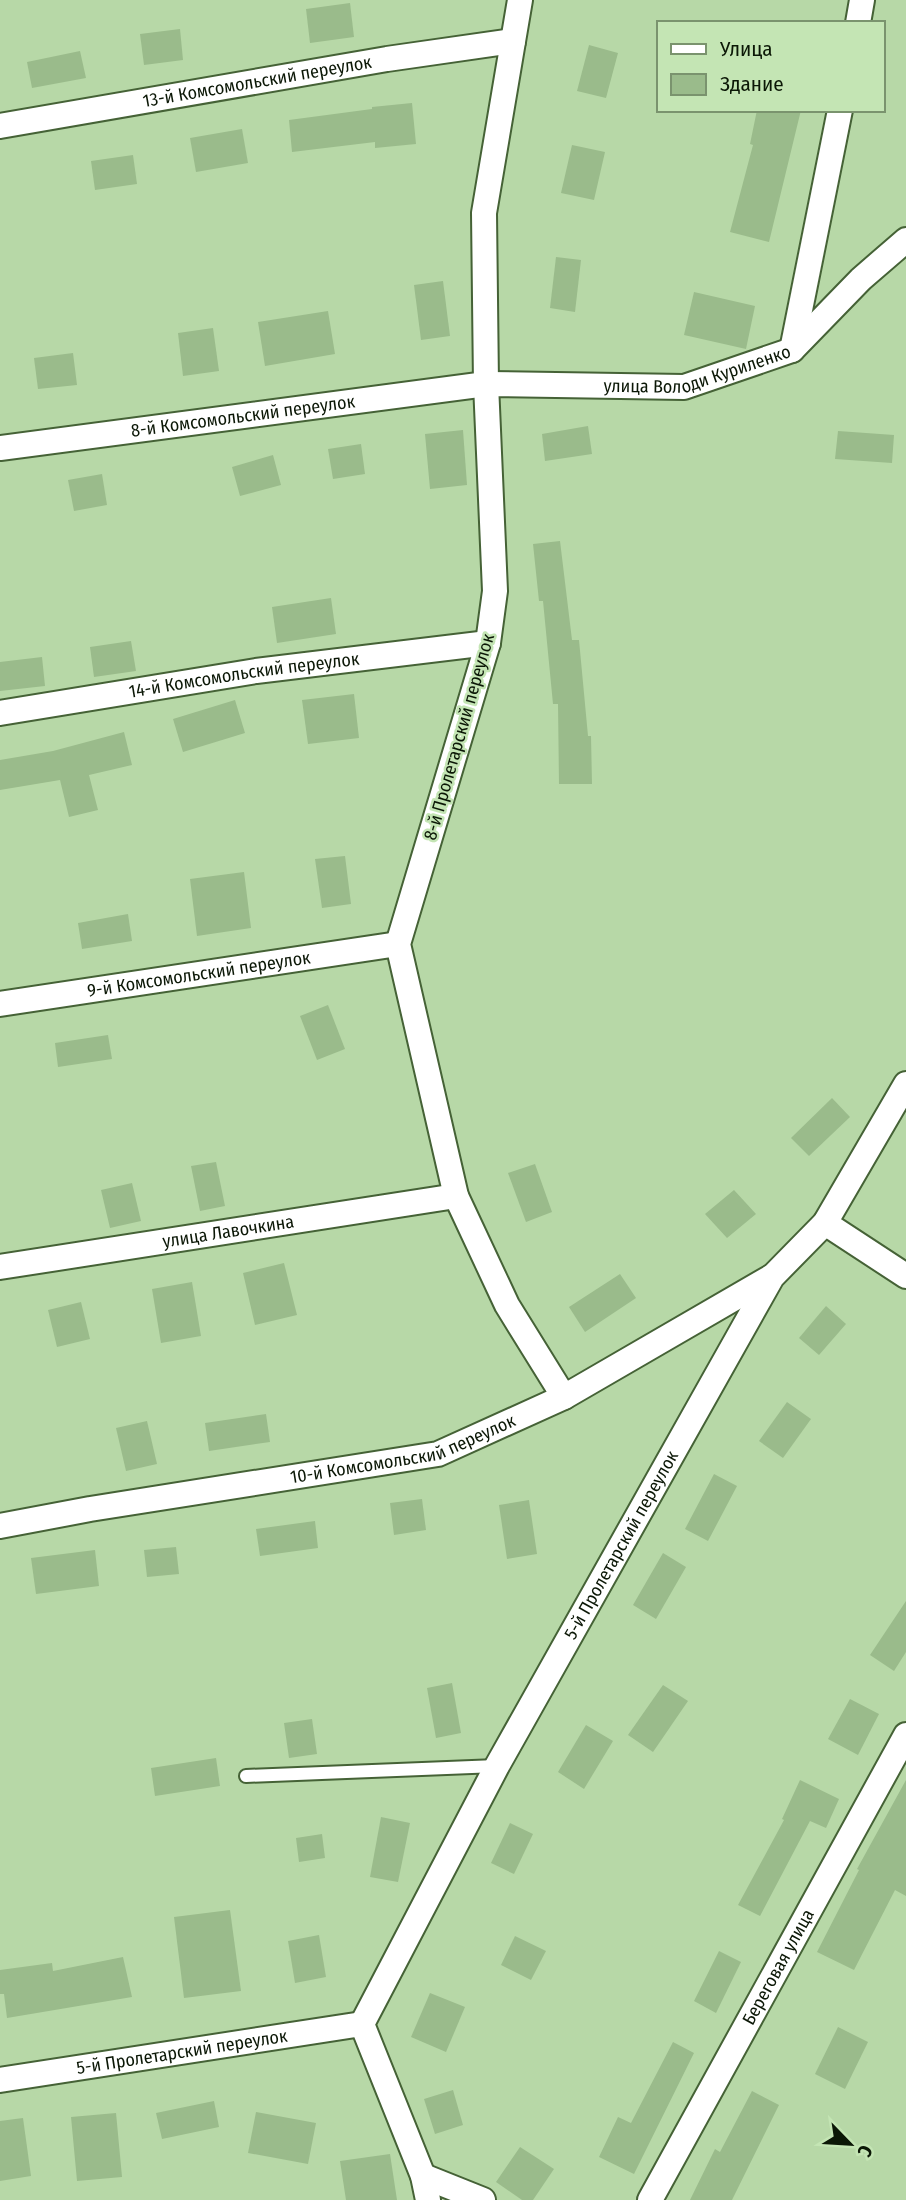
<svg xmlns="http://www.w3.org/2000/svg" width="906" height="2200" font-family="'Fira Sans Condensed',sans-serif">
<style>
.building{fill:#9abb8b}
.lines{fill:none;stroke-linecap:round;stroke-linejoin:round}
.lane-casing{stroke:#456236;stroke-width:16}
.street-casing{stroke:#456236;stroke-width:28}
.lane{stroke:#fff;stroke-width:12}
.street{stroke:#fff;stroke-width:24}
.labels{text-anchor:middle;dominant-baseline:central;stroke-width:5;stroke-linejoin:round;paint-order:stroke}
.street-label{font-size:18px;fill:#0b1706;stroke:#c4e5b4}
</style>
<rect width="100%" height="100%" fill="#b7d8a7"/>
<g class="building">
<polygon points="350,3 354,37 310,43 306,9"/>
<polygon points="180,29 183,60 144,65 140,34"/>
<polygon points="589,45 618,53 606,98 577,91"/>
<polygon points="80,51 86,78 32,88 27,62"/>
<polygon points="412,103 416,144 375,148 375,142 292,152 289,120 372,109 372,107"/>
<polygon points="757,110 801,110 769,242 730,232 753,145 750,144"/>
<polygon points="242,129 248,163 196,172 190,138"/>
<polygon points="572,145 605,152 594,200 561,193"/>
<polygon points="133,155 137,184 95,190 91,161"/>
<polygon points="556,257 581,260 575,312 550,308"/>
<polygon points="443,281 450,336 421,340 414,285"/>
<polygon points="694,292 755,306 746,349 684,335"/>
<polygon points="328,311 335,354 265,366 258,322"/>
<polygon points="213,328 219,371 183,376 178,333"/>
<polygon points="73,353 77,385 38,389 34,358"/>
<polygon points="588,426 592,454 545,461 542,434"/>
<polygon points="463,430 467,485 430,489 425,434"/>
<polygon points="838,431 894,435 892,463 835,459"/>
<polygon points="361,444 365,474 333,479 328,449"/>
<polygon points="273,455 281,485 240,496 232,467"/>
<polygon points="102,474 107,505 74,511 68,480"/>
<polygon points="560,541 572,640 579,640 588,736 591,736 592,784 559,784 558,704 553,704 543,601 539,601 533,544"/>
<polygon points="331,598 336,634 277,643 272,607"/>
<polygon points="131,641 136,671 94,677 90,647"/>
<polygon points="42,657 45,686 0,691 0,662"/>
<polygon points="354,694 359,738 308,744 302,700"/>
<polygon points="235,700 245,733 183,752 173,719"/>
<polygon points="124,732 132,765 89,775 98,810 69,817 60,780 0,790 0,760 53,751"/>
<polygon points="345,856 351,904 322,908 315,859"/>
<polygon points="244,872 251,928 197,936 190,879"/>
<polygon points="128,914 132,941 82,949 78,923"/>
<polygon points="328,1005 345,1049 317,1060 300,1016"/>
<polygon points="108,1035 112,1059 58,1067 55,1043"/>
<polygon points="832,1098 850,1117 809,1156 791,1138"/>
<polygon points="216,1162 225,1206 200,1211 191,1166"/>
<polygon points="535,1164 552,1212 526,1222 508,1173"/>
<polygon points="132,1183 141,1221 110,1228 101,1190"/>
<polygon points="734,1190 756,1214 727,1238 705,1214"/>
<polygon points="284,1263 297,1315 255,1325 243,1273"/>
<polygon points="620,1274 636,1298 585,1332 569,1307"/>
<polygon points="192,1282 201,1336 161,1343 152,1289"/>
<polygon points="81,1302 90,1339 57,1347 48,1310"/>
<polygon points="826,1306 846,1324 819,1355 799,1338"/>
<polygon points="787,1402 811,1419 783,1458 759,1441"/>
<polygon points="266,1414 270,1442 209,1451 205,1423"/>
<polygon points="147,1421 157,1464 126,1471 116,1428"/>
<polygon points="714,1474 737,1486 708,1541 685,1529"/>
<polygon points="422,1499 426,1530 394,1535 390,1503"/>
<polygon points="529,1500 537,1554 507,1559 499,1505"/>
<polygon points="315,1521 318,1548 260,1556 256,1529"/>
<polygon points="176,1547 179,1574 147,1577 144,1550"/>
<polygon points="95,1550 99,1586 36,1594 31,1558"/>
<polygon points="663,1553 686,1567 656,1619 633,1605"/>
<polygon points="906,1601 906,1652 894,1671 870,1655"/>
<polygon points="452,1683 461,1733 436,1738 427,1688"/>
<polygon points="663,1685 688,1701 653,1752 628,1735"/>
<polygon points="850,1699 879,1714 858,1755 828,1739"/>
<polygon points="312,1719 317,1754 289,1758 284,1723"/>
<polygon points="586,1725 613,1741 584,1789 558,1772"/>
<polygon points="216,1758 220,1786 155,1796 151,1768"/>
<polygon points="800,1780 839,1799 826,1828 810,1821 760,1916 738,1905 784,1820 782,1819"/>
<polygon points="906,1780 906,1896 895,1890 854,1970 817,1952 859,1870 857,1869"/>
<polygon points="381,1817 410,1823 398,1882 370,1877"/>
<polygon points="510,1823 533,1834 514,1874 491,1863"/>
<polygon points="322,1834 325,1858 299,1862 296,1838"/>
<polygon points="230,1910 241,1991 184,1998 174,1917"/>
<polygon points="319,1935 326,1977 295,1983 288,1941"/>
<polygon points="515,1936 546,1951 531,1980 501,1965"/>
<polygon points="719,1951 741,1962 716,2013 694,2001"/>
<polygon points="123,1957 132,1997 7,2018 4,1994 0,1994 0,1970 52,1963 53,1971"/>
<polygon points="430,1993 465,2007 446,2052 411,2037"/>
<polygon points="838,2027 868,2042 845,2089 815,2074"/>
<polygon points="673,2042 694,2053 634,2174 599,2157 618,2117 631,2123"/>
<polygon points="453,2090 463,2125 435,2134 424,2099"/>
<polygon points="752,2091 779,2105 732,2200 690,2200 715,2149 720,2152"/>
<polygon points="214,2101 219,2127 162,2139 156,2113"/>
<polygon points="256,2112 316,2123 308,2164 248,2153"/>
<polygon points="116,2113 122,2177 77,2181 71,2117"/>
<polygon points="23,2118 31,2176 0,2181 0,2121"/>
<polygon points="520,2147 554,2169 533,2200 522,2200 496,2182"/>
<polygon points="390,2154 397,2200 346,2200 340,2161"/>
</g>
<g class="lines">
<g class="lane-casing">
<polyline id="lane" points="246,1776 497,1766"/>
</g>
<g class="street-casing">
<g id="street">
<polyline points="520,0 484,213 486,384 495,591 488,643 398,944 456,1196 507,1305 564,1397"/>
<polyline points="858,23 862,0"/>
<path id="s1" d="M 0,126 L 387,59 L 513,41"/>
<polyline points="792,350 840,110"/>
<path id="s2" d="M 0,448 L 486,384 L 684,387 L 792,350 L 861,279 L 906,240"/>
<path id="s3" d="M 0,713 L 256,671 L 488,643"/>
<path id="s4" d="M 0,1004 L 398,944"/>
<polyline points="825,1223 906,1276"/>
<path id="s5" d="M 0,1267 L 456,1196"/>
<path id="s6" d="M 0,1526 L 90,1509 L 438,1454 L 564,1397 L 771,1277"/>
<path id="s7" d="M 0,2080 L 362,2024"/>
<polyline points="423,2176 483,2200"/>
<path id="s8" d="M 428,2200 L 423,2176 L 362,2024 L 497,1766 L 772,1277 L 825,1223 L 906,1084"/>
<path id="s9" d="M 650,2200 L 906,1735"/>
</g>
</g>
<use href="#lane" class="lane"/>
<use href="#street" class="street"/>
</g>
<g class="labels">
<g class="street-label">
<text stroke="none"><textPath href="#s1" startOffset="261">13-й Комсомольский переулок</textPath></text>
<text stroke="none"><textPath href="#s2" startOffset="704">улица Володи Куриленко</textPath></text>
<text stroke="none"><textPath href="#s2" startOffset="245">8-й Комсомольский переулок</textPath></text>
<text stroke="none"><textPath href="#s3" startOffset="247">14-й Комсомольский переулок</textPath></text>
<text transform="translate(459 737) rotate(-74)">8-й Пролетарский переулок</text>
<text stroke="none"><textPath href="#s4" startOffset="201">9-й Комсомольский переулок</textPath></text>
<text stroke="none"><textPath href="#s5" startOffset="231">улица Лавочкина</textPath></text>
<text stroke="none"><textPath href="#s6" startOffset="411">10-й Комсомольский переулок</textPath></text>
<text stroke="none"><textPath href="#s8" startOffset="733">5-й Пролетарский переулок</textPath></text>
<text stroke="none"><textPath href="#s9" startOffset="266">Береговая улица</textPath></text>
<text stroke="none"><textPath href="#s7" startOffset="184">5-й Пролетарский переулок</textPath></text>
</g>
</g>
<rect x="657" y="21" width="228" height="91" fill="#c4e5b4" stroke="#7a936e" stroke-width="2"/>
<rect x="671" y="44" width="35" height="10" fill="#ffffff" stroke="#7a936e" stroke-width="2"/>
<text x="720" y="56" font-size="21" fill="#0b1706">Улица</text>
<rect x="671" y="74" width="35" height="21" fill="#9abb8b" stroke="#7a936e" stroke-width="2"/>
<text x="720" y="91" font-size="21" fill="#0b1706">Здание</text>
<g transform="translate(850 2144) rotate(115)" stroke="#c4e5b4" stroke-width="5" paint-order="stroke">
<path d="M0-5L12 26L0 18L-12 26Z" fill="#0b1706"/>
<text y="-10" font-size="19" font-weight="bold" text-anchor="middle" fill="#0b1706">С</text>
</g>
</svg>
